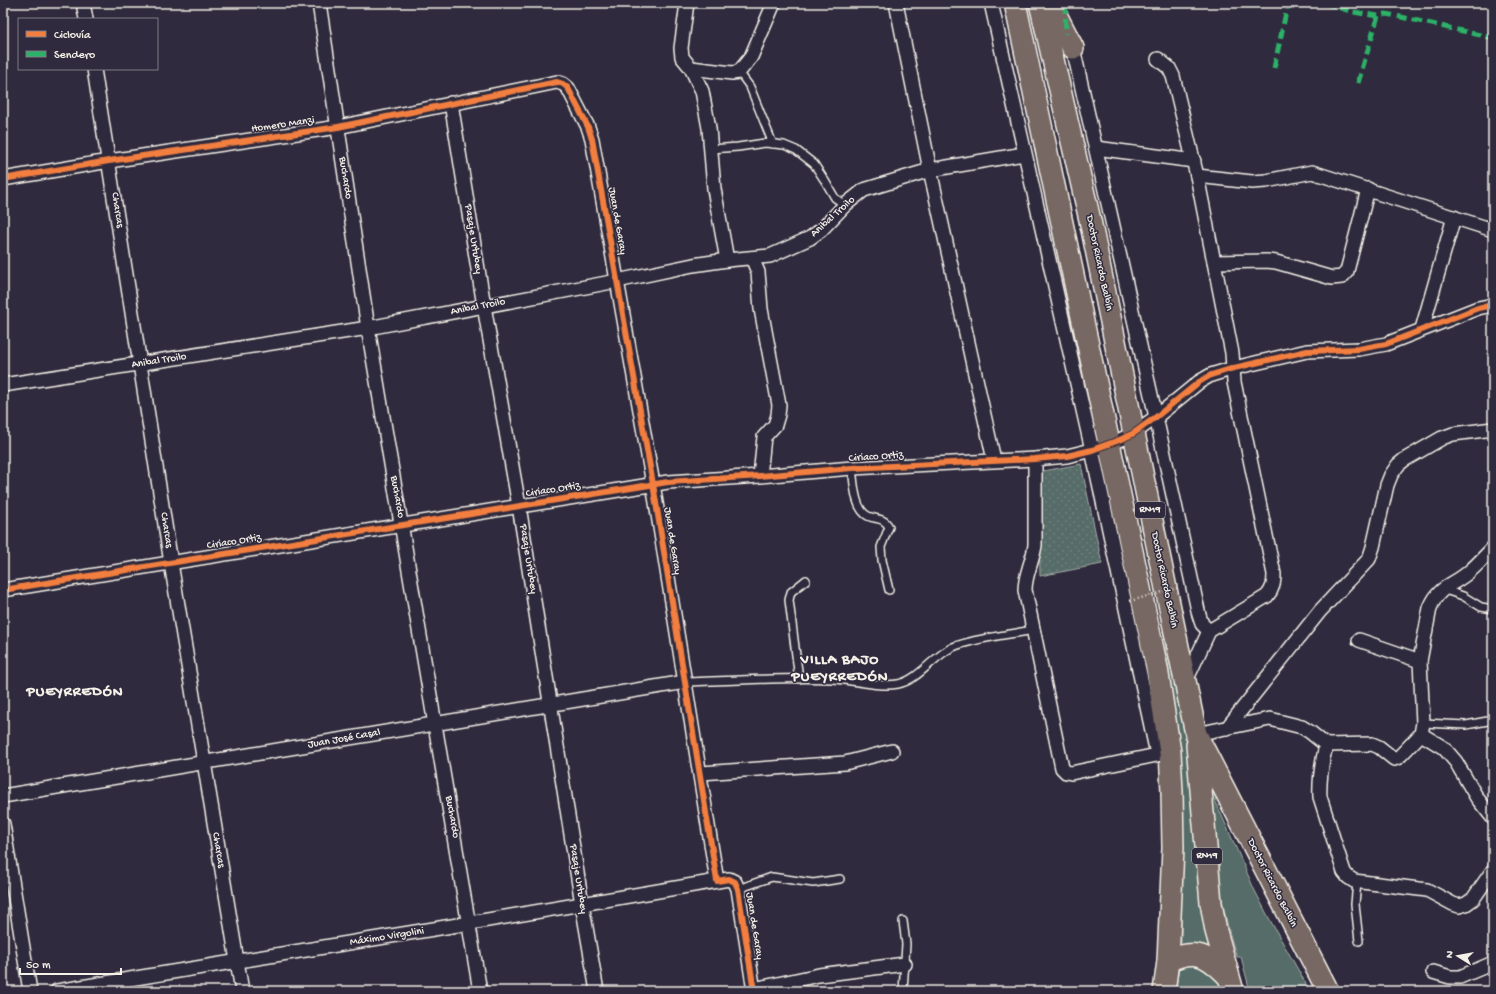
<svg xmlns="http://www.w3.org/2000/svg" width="1496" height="994" font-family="'Gochi Hand',sans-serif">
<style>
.green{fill:#576c67;stroke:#a6aea8}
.park{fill:url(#park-dots);stroke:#a6aea8}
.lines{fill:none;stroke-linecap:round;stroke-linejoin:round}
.service-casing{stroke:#f4f1e8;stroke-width:10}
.minor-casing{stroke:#f4f1e8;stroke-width:16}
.primary-casing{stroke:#f4f1e8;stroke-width:24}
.service{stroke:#2f2a3d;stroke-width:7}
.minor{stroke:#2f2a3d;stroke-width:13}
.primary{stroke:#776864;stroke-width:21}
.path-bridge{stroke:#f4f1e8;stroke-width:2.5;stroke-dasharray:1 3;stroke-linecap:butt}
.quiet{stroke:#2db169;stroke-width:5;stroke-dasharray:10 5;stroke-linecap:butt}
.cycleway-casing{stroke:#2f2a3d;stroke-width:8}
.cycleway{stroke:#f27e40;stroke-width:6}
.labels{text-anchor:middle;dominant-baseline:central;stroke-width:3;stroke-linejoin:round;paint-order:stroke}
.shield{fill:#2f2a3d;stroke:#b9b5b5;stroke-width:1}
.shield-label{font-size:10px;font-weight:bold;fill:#f4f1e8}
.street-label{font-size:11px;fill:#f4f1e8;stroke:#2f2a3d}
.district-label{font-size:15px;font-weight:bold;letter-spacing:1px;fill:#f4f1e8;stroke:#2f2a3d}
</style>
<defs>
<pattern id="park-dots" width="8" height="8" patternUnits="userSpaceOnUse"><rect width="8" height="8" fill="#576c67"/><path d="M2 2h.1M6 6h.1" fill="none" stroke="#70817d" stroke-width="1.8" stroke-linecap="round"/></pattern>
</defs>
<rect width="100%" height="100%" fill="#2f2a3d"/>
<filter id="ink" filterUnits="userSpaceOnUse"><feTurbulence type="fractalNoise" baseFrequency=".025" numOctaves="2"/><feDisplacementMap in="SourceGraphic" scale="8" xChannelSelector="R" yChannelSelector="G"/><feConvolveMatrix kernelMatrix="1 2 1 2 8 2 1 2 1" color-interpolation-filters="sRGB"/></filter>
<g filter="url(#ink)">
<g class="green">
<polygon points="1163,631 1186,700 1192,748 1192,813 1198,875 1201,903 1215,955 1181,950 1181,823 1175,713"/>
<path d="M 1207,762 L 1223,796 L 1215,800 L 1255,891 L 1270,920 L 1310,991 L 1250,991 L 1241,957 L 1237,957 C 1215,895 1214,828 1207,762 Z"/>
<polygon points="1197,957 1228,991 1176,991 1179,962"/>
</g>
<polygon class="park" points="1081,464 1102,564 1040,576 1038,472"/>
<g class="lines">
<g class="service-casing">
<g id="service">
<polyline points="739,72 750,87 773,144"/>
<polyline points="711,149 738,147 765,143 784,145 796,150 814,164 825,181 835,198 845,205"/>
<path d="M 852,468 C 854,481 854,509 868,516 C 876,520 884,517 889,527 L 881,547 L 882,560 L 889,590"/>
<polyline points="1442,589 1463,596 1481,607 1493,609"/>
<polyline points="799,679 789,600 791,592 806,580"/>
<path d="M 685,682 C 734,681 783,677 831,679 C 852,679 878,688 898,684 C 919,680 933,656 953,647 C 975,638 1008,635 1033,630"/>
<polyline points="1423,723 1466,725 1493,720"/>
<polyline points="1357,882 1355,904 1359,941"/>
<polyline points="738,889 772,877 813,883 840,879"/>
<polyline points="903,921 906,944 903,991"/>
</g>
</g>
<g class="minor-casing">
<g id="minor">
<polyline points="83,3 86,19"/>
<polyline points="319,3 368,328 480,991"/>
<polyline points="687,3 681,48 682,57 691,68 702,91 709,128 714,189 727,260"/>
<polyline points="896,3 930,170 994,460"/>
<polyline points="991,3 1092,450 1157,754"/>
<polyline points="1073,48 1156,417 1199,615 1202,624 1209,631"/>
<path d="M 1158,59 L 1169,68 L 1173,76 L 1197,176 L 1232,353 L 1234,382 L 1274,574 C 1274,583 1273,589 1267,596 L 1209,631 L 1186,681"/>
<polyline points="691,68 732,73 739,72 751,57 774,3"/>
<polyline points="94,69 171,563 242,991"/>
<polyline points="451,103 484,306 519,506 582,904 597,991"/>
<polyline points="1096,148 1194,161"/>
<polyline points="1197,176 1252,182 1266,181 1312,172 1493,230"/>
<polyline points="3,179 109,161 338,127 557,82 563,84 568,88 588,127 592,139 653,484 717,881 729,879 735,882 738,889 754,991"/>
<polyline points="752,258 758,272 761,309 766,336 779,405 778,415 775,425 764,437 760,476"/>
<polyline points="1214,262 1267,261 1276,262 1332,278 1342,277 1347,271 1368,189"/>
<polyline points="1422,329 1454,217"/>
<polyline points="3,385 368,328 617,281 693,265 727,260 770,256 810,238 821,230 845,205 864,190 930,170 1024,154"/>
<path d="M 1035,459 L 1035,545 C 1033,561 1025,574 1025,590 L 1062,768 L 1066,772 L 1071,773 L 1166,753"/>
<polyline points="3,590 668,482 760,476 852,468 1035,459 1067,456 1092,450 1122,439 1134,433 1156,417 1199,382 1211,375 1234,368 1307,351 1359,349 1386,344 1478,308 1493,305"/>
<polyline points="1359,640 1420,661"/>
<polyline points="1227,728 1320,611 1369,559 1373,547 1387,485 1391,475 1398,465 1404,460 1442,438 1453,434 1493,429"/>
<polyline points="1196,734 1270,719 1302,727 1310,732 1326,745 1372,744 1379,747 1394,759 1399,757 1421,734 1444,748 1456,762 1477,798 1493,818"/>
<path d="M 1421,734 L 1423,723 L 1420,661 L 1430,608 C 1440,584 1454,586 1471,570 C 1479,563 1486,555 1493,548"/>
<path d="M 1326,745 C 1322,762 1319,779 1320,797 L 1344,872 L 1348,877 L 1354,881 L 1427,890 L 1453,904 L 1459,906 L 1466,904 L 1473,899 L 1493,870"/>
<polyline points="701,773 845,763 892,751"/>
<polyline points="3,796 685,682"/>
<polyline points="3,824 30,991"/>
<polyline points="1433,972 1450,977 1460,977 1493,963"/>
<polyline points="754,989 819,975 905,964"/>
<polyline points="57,991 470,923 717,881"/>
</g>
</g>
<g class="primary-casing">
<g id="primary">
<polyline points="1015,3 1157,668 1170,752 1172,792 1173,848 1168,961 1164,991"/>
<polyline points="1040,3 1090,220 1196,734 1328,991"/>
<polyline points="1050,3 1073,48"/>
<polyline points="1197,745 1211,903 1216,931 1233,991"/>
<path d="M 1168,961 C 1196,948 1207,955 1228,976"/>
</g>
</g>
<use href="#service" class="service"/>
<use href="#minor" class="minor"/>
<use href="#primary" class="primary"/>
<polyline class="path-bridge" points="1130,601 1177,588"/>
<g class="quiet">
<polyline points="1065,3 1066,34"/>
<polyline points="1325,3 1353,12 1378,16 1386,14 1401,17 1493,38"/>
<polyline points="1274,68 1288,3"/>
<polyline points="1358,83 1378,16"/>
</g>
<g class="cycleway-casing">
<g id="cycleway">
<polyline points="3,179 109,161 338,127 557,82 563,84 568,88 588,127 592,139 653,484 717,881 729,879 735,882 738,889 754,991"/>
<polyline points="3,590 668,482 760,476 852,468 1035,459 1067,456 1092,450 1122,439 1134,433 1156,417 1199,382 1211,375 1234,368 1307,351 1359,349 1386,344 1478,308 1493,305"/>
</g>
</g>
<use href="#cycleway" class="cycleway"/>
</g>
</g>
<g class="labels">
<g class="shield">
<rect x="1135" y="502" width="30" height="16" rx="3"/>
<rect x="1192" y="848" width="30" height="16" rx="3"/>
</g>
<g class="shield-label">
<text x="1150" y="510">RN19</text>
<text x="1207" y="856">RN19</text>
</g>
<g class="street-label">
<text transform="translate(283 125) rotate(-8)">Homero Manzi</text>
<text transform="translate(345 178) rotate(81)">Buchardo</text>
<text transform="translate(117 210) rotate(81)">Charcas</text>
<text transform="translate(833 217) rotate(-42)">Anibal Troilo</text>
<text transform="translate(617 221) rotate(80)">Juan de Garay</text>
<text transform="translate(473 239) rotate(81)">Pasaje Urtubey</text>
<text transform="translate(1099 263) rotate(78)">Doctor Ricardo Balbín</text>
<text transform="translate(478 307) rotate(-11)">Anibal Troilo</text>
<text transform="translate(159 361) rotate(-9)">Anibal Troilo</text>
<text transform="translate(876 457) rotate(-4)">Ciriaco Ortiz</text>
<text transform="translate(553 490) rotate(-9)">Ciriaco Ortiz</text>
<text transform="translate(397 497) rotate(80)">Buchardo</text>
<text transform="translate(166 530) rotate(81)">Charcas</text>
<text transform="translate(672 541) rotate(81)">Juan de Garay</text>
<text transform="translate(234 542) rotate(-9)">Ciriaco Ortiz</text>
<text transform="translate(528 559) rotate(81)">Pasaje Urtubey</text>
<text transform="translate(1164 580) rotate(78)">Doctor Ricardo Balbín</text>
<text transform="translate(344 739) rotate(-10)">Juan José Casal</text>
<text transform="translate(452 817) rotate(80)">Buchardo</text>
<text transform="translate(218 850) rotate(80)">Charcas</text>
<text transform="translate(578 879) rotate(81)">Pasaje Urtubey</text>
<text transform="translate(1272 883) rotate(63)">Doctor Ricardo Balbín</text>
<text transform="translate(754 926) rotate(81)">Juan de Garay</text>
<text transform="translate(387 937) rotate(-9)">Máximo Virgolini</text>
</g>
<g class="district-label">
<text x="840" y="660">VILLA BAJO<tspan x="840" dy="17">PUEYRREDÓN</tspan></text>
<text x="75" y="692">PUEYRREDÓN</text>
</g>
</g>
<rect width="1496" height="994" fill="none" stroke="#2f2a3d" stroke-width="16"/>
<rect x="8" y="8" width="1480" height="978" fill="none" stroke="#f4f1e8" stroke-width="1.5" filter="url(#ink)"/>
<rect x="18" y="18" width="140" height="52" fill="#2f2a3d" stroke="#7e7a81"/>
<rect x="26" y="31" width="20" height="6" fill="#f27e40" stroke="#7e7a81"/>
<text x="54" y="38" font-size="12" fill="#f4f1e8">Ciclovía</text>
<rect x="26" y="51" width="20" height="6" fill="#2db169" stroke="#7e7a81"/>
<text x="54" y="58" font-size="12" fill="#f4f1e8">Sendero</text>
<g transform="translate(1458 956) rotate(281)" stroke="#2f2a3d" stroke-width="3" paint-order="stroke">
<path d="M0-3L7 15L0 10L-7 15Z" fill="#f4f1e8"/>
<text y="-6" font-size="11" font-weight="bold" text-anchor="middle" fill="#f4f1e8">N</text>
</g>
<path d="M20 968v6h101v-6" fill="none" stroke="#f4f1e8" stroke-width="2"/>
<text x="26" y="968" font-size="12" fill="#f4f1e8" stroke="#2f2a3d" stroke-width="3" paint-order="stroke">50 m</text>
</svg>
